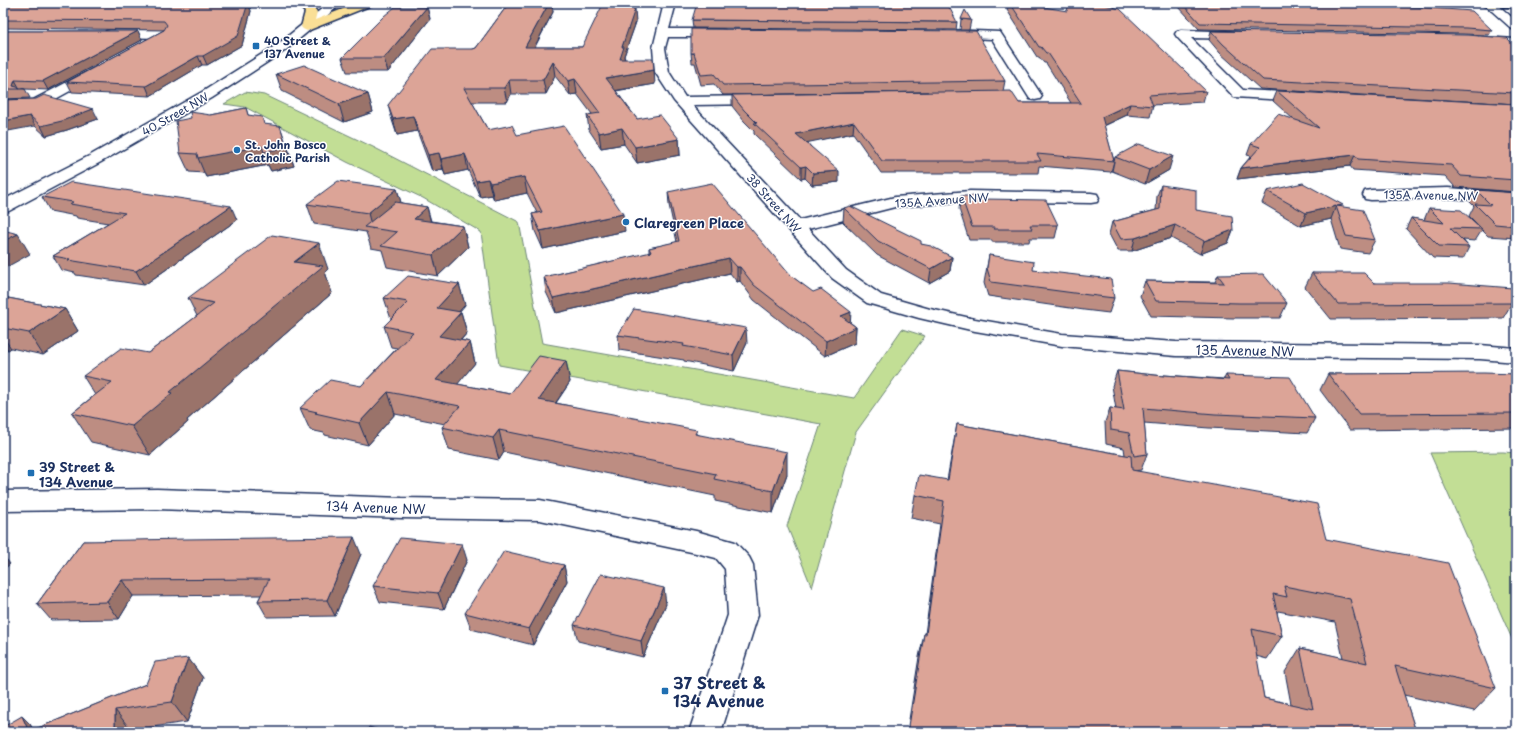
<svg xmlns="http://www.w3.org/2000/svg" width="1519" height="735" font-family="'Playpen Sans',sans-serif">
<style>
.green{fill:#c2de95;stroke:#6e867a}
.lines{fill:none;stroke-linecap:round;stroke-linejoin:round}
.minor-casing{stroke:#1b2f5e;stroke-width:3}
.major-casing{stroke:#1b2f5e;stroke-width:3}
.minor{fill:#fff;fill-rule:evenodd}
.major{fill:#fadf96;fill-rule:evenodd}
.wall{fill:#bd8d82;stroke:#1b2f5e;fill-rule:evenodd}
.shaded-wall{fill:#9a736a;stroke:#1b2f5e}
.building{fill:#dca497;stroke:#1b2f5e;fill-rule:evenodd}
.poi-dot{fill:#1f6fb2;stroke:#fff;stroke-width:1.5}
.labels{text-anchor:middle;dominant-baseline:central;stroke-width:3;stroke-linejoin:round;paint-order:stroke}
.far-poi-label{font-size:11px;font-weight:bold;fill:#1b2f5e;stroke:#fff;text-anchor:start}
.far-street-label{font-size:11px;fill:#1b2f5e;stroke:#fff}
.poi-label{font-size:13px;font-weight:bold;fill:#1b2f5e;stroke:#fff;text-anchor:start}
.street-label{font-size:13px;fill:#1b2f5e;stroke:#fff}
.near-poi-label{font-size:16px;font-weight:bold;fill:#1b2f5e;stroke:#fff;text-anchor:start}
</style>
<rect width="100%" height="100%" fill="#fff"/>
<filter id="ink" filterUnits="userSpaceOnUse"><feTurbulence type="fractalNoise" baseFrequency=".025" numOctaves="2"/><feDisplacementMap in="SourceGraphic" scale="8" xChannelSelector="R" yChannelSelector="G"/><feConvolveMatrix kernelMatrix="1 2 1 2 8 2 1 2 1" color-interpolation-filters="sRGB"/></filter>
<g filter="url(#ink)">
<g class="green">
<polygon points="245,92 264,95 373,147 519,222 542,343 854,398 902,329 925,336 856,432 812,588 787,526 821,424 499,365 481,232 423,198 347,162 245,107 224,104"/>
<polygon points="1503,452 1516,453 1516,648 1430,453"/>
</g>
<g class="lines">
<g class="minor-casing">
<g id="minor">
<polygon points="329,3 342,3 286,50 212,98 101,162 9,211 3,212 3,200 89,156 202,92 278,44"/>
<polygon points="664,3 676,3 669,29 721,29 725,30 727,33 725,36 721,37 668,37 665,48 669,72 685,97 762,96 767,97 769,100 767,103 762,104 692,105 800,220 895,197 970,191 1091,193 1097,194 1099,198 1097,202 1091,203 970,201 895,207 808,229 846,270 881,295 930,309 975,319 1062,334 1176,342 1480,345 1516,348 1516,362 1480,359 1176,356 1062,346 975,331 919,318 867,303 832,278 674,101 655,72 653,48"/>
<polygon points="1483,3 1496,3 1516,21 1516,31 1512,29"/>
<polygon points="110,30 163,30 167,31 169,34 167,37 163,38 106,37 104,34 106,31"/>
<polygon points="948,30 1000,32 1042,96 1040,99 1035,100 1030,99 992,39 944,37 942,34 944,31"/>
<polygon points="1181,30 1244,32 1246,35 1244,38 1240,39 1191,38 1243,90 1305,93 1310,94 1312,97 1310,100 1305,101 1234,97 1177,37 1175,34 1177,31"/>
<polygon points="1482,37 1516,39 1516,47 1478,44 1476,41 1478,38"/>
<polygon points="96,67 101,68 103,71 101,74 41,107 3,108 3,100 33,100"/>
<polygon points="1448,188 1516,193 1516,203 1448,198 1371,200 1365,199 1363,195 1365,191 1371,190"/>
<polygon points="157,489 402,498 540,500 696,531 735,542 749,557 753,565 758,615 721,732 689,732 728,615 725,569 716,558 696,553 540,520 402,518 157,509 3,511 3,491"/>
</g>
</g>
<g class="major-casing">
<g id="major">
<path d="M 295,3 C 306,3 311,2 317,12 L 315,20 L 358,3 L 374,3 L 372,5 L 307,31 L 303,29 L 301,27 L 305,12 Z"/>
<polygon points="1478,3 1516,3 1516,7 1484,6"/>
</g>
</g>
<use href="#minor" class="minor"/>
<use href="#major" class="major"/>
</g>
<g class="wall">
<polygon points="3,3 248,3 251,11 242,45 207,65 202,65 150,96 72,92 67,82 164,30 3,28"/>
<polygon points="509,3 552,3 553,12 535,47 582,47 634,9 636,22 624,56 625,59 655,84 616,91 637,119 679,139 680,155 637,163 624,144 601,148 589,130 587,115 592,114 577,94 570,95 555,76 546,94 511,94 507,102 472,102 488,130 517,135 625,231 543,249 535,231 532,214 537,213 527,193 494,200 492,195 480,197 468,170 445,175 443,169 432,171 417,131 397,135 392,120 388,105 473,49 476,48"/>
<polygon points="1008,3 1021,3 1206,91 1203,102 1153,105 1150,117 1127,115 1104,126 1114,161 1111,172 1039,166 1038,173 881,173 853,133 807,142 839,182 812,185 805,178 801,179 754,134 754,131 744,121 732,106 732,95 928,92 723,95 714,84 701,85 695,63 692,63 691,53 1005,81 1003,91 1019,103 1071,103 1046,63 1044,63 1039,57 1037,57 1007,10"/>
<polygon points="1179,3 1262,3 1492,30 1489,35 1463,34 1199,29 1178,6"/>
<polygon points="427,7 430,19 388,72 347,72 342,58"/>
<polygon points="961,19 971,20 969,30 960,30"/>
<polygon points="692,20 957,22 956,30 693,28"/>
<polygon points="3,31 138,31 142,40 48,90 25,89 30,98 3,99"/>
<polygon points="1211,31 1516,47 1516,104 1260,89 1220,53 1209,40"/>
<polygon points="276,74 368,94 373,112 344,122 282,91"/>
<polygon points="1277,91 1516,104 1516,192 1455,187 1445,176 1353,170 1350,166 1237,179 1241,168 1251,156 1247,155 1251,144 1293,119 1273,101"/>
<polygon points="3,100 98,119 67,130 46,136 35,126"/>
<polygon points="246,108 248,115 265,124 287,145 294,166 271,171 268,165 206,177 204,173 189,172 180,153 211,115"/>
<polygon points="1115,157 1169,170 1145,184 1112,171"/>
<polygon points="1161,185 1196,210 1233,230 1228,243 1200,254 1171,238 1132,251 1118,251 1109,234 1112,222 1156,210 1157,196"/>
<polygon points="397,189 401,203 427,207 431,221 463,226 468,247 438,276 387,267 382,250 371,248 366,232 314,224 307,204"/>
<polygon points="1476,190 1516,193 1516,238 1488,236 1482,230 1475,241 1463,240 1469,247 1463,259 1433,258 1406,229 1411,218 1424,220 1429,208 1480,227 1469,216 1474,206 1469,201"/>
<polygon points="1267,191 1342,207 1375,240 1368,253 1340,249 1331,219 1301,226 1262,203"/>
<polygon points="668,192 790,275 856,327 855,343 825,356 754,300 740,281 737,282 730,273 556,313 546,292 544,277 649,253 649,248 677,242 669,205"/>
<polygon points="961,196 983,199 1058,225 1055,238 1030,238 1029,242 992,242 992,240 969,240 959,209"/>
<polygon points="42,197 237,220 144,285 76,275 75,273 61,270 53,256 108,223 77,218 76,216 50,211"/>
<polygon points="844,208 921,244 952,257 950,271 929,283 877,255 843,222"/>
<polygon points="989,255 1114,298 1109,313 1084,310 988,296 984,283"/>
<polygon points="328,269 325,272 332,293 187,420 188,422 150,455 91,442 72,413 95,395 83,376 148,353 197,316 188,298"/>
<polygon points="1312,273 1374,283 1512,303 1503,318 1331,319 1305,287"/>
<polygon points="1218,275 1287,303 1280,318 1233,318 1151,316 1140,296 1145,281 1215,282"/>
<polygon points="459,284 465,305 459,312 461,312 467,333 461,340 470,342 475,363 457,384 510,394 566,361 570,382 556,403 697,434 787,474 773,513 715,501 715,496 504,452 499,460 449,450 442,427 445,424 395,414 368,445 325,435 324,433 310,430 300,408 361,386 397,348 391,347 384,326 391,319 384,298"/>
<polygon points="3,297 65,309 78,331 43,355 11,348 8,350 3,349"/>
<polygon points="618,335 747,343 734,371 684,361 684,360 619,350"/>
<path d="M 1117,371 L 1164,376 L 1164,375 L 1224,379 L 1226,375 L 1315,418 L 1307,433 L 1209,428 L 1144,423 L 1147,454 L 1141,470 L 1133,471 L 1326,539 L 1496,688 L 1474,711 L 1404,695 L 1416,732 L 907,732 L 919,657 L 924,634 L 925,634 L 940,524 L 911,518 L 915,495 L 947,480 L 957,424 L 1125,455 L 1124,448 L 1106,444 L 1105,422 L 1110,408 L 1116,409 L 1112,386 ZM 1278,611 L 1335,622 L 1343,658 L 1300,648 L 1285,672 L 1291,704 L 1264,698 L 1256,656 L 1267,659 L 1282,636 L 1277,613 Z"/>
<polygon points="1328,374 1516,374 1516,428 1350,430 1320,390"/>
<polygon points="83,541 361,554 335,616 267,617 258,601 261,595 133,596 119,619 51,620 37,604"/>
<polygon points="467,560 444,609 380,602 373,586"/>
<polygon points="564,565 567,581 533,645 471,629 465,613"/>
<polygon points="666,604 643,657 578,641 574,625"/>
<polygon points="188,658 203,678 187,722 131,730 3,732 22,716 30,724 33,730 146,684"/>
</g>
<g class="shaded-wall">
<polygon points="248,3 251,11 242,45 207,65 203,56"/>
<polygon points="549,3 552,3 553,12 527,61 525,47"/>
<polygon points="634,6 634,11 635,9 636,22 624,56 625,61 620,59 622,47"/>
<polygon points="427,7 430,19 388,72 384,58"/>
<polygon points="138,31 142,40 48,90 43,81"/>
<polygon points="198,56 202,65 150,96 146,86"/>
<polygon points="553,62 555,76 546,94 543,80"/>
<polygon points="654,70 655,84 607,92 606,78"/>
<polygon points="575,79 577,94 570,95 568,81"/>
<polygon points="15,80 20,89 13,86"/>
<polygon points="509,80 511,94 507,102 504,88"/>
<polygon points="368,94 373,112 344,122 339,104"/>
<polygon points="1130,104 1127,115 1099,128 1102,117"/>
<polygon points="93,109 98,119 67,130 46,136 41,126"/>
<polygon points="30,116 35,126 3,132 3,121"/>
<polygon points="413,116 417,131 397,135 393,119"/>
<polygon points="854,122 853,133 796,145 796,134"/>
<polygon points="280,126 294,166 271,171 268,165 206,177 198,158"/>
<polygon points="622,128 624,144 601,148 599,133"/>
<polygon points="679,139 680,155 637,163 635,147"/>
<polygon points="439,153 443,169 432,171 428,155"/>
<polygon points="465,154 468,170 445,175 441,159"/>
<polygon points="1355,155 1350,166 1237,179 1241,168"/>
<polygon points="1173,156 1169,170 1145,184 1149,170"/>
<polygon points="806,166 805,178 801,179 801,167"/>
<polygon points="839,171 839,182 812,185 813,173"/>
<polygon points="524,177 527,193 494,200 490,183"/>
<polygon points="488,179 492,195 480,197 476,181"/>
<polygon points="397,189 403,209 372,229 368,213"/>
<polygon points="231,206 237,220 144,285 136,271"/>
<polygon points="1336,206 1331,219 1301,226 1306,213"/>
<polygon points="427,207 432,227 414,219"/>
<polygon points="623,214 625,231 543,249 540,231"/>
<polygon points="1175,225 1171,238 1132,251 1135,238"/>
<polygon points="463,226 468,247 438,276 433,255"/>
<polygon points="1233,230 1228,243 1200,254 1204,241"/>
<polygon points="18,234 30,254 3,269 3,241"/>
<polygon points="319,243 328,269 325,272 332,293 187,420 188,422 150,455 132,426 170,392 294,262"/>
<polygon points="952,257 950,271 929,283 931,269"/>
<polygon points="729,258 730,273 556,313 553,298"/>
<polygon points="737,267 740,267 740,281 737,282"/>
<polygon points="459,284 465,305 443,329 437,308"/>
<polygon points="65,309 78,331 43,355 29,333"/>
<polygon points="461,312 467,333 445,357 439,336"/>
<polygon points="851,312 850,327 841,316"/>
<polygon points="856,327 855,343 825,356 826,341"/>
<polygon points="746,328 747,343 734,371 733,355"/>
<polygon points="3,337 11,348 8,350 3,342"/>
<polygon points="470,342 475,363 443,402 436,380"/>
<polygon points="566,361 570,382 543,421 539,400"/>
<polygon points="388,392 395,414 368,445 359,423"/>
<polygon points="499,430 504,452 499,460 493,438"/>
<polygon points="787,452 787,474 773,513 773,491"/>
<polygon points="354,537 361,554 335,616 327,600"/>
<polygon points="462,544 467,560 444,609 438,593"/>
<polygon points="3,555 10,564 3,570"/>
<polygon points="564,565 567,581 533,645 529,629"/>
<polygon points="122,580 133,596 119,619 107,602"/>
<polygon points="664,588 666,604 643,657 641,641"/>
<polygon points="188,658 203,678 187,722 172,702"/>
<polygon points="115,710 131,730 132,732 115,732"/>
<polygon points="22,716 30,724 34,732 29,732"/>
</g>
<g class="building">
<polygon points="3,3 248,3 238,36 203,56 198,56 146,86 67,82 164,30 167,25 164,21 3,20"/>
<polygon points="509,3 549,3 525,47 582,47 602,6 634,6 633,9 635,9 622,47 624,47 620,59 653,59 654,70 606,78 637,119 660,115 679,139 635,147 622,128 599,133 587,115 600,113 575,79 568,81 553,62 543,80 509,80 504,88 464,88 488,130 512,125 517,135 564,126 623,214 540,231 532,214 542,212 524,177 490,183 488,179 476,181 465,154 441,159 439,153 428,155 413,116 393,119 388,105 432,49 473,49 476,48"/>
<polygon points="697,3 947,3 957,22 692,20"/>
<polygon points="1010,3 1021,3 1067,11 1069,3 1099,3 1120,9 1206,91 1149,95 1153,106 1130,104 1102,117 1114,161 1037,154 1041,161 882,161 854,122 796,134 839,171 813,173 806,166 801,167 754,123 757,123 744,110 732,95 1011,91 1019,103 1081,103 1048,53 1046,53 1041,47 1039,47"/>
<polygon points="1182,3 1262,3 1417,7 1472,11 1492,30 1466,28 1200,23"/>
<polygon points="395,7 427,7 384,58 342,58 384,16"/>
<polygon points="965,10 971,20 961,19"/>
<polygon points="691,29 976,31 1005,81 723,85 714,74 701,75 694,53 691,53"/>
<polygon points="3,31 138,31 43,81 15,80 13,86 25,89 3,89"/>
<polygon points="1211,31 1467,35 1507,38 1516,47 1516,93 1263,80 1223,44"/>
<polygon points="304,65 368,94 339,104 276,74"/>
<polygon points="1277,91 1516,104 1516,180 1461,176 1451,165 1358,159 1355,155 1241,168 1260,147 1251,144 1278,114 1319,128"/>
<polygon points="44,95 93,109 62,121 41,126 30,116 3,121 3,100 36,99"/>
<polygon points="246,108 248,115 262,117 264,124 280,126 287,147 264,152 262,146 198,158 197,154 180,153 176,121 191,118 190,112 211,115"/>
<polygon points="1139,144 1173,156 1149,170 1115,157"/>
<polygon points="338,181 397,189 368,213 307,204"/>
<polygon points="71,182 231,206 136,271 68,260 70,259 53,256 125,213 70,204 73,202 42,197"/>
<polygon points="712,183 790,275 813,292 821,289 851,312 841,316 856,327 826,341 754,285 740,267 737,267 729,258 553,298 544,277 651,252 649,248 679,241 668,192"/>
<polygon points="1303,183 1343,205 1337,206 1363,210 1375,240 1346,236 1336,206 1306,213 1267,191"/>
<polygon points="1161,185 1196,190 1196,210 1232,216 1233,230 1204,241 1175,225 1135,238 1121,239 1112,222 1160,209"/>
<polygon points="1476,190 1516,193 1516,226 1495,224 1475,204 1491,205"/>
<polygon points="961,196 982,196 983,199 1046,200 1058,225 1030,225 1032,229 994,229 995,227 972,227"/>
<polygon points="395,202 427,207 414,219 463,226 433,255 381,246 397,232 364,227"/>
<polygon points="850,206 921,241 921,244 931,246 952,257 931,269 878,241 844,208"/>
<polygon points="1429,208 1461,210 1482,229 1450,228 1469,247 1439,246 1411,218 1444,223"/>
<polygon points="3,230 18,234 3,241"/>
<polygon points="272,235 319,243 294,262 323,266 170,392 172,393 132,426 72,413 112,382 83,376 121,348 148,353 214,303 188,298"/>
<polygon points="989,255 1034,262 1033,270 1111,279 1114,298 1089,295 991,282 987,268"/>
<polygon points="1312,273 1364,273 1374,283 1449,283 1513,288 1512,303 1338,304"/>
<polygon points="1263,274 1287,303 1239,303 1156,301 1145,281 1224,283 1218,275"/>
<polygon points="408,276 459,284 437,308 461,312 439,336 470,342 436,380 510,394 539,356 566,361 539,400 697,430 695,434 787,452 773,491 714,479 716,474 499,430 493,438 442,427 460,406 388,392 359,423 315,413 317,412 300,408 330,380 361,386 413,332 384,326 408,302 384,298"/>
<polygon points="3,297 65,309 29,333 3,328"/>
<polygon points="634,309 746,328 733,355 683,346 684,344 618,335"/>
<polygon points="1117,371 1164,376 1164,375 1229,380 1226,375 1290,377 1315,418 1215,414 1143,408 1147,454 1134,456 1129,433 1111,430 1110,408 1124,410"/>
<polygon points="1484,373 1516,374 1516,413 1359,414 1328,374"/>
<path d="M 957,424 L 1131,456 L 1132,470 L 1317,504 L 1326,539 L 1448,563 L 1496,688 L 1395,666 L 1416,732 L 908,732 L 924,634 L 926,634 L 944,501 L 915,495 L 919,475 L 948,480 ZM 1284,586 L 1350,599 L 1367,663 L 1300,648 L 1313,709 L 1264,698 L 1252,629 L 1282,636 L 1273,594 L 1287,597 Z"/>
<polygon points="354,537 327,600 258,601 269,579 122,580 107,602 37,604 83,541 185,539"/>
<polygon points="400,538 462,544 438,593 373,586"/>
<polygon points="504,551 564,565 529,629 465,613"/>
<polygon points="601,574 664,588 641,641 574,625"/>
<polygon points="188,658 172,702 115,710 115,732 28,732 146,684 155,662"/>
<polygon points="22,716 29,732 3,732 3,727"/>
<polygon points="369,727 386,732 366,732"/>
</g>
</g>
<g class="poi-dot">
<rect x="252" y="42" width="8" height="8" rx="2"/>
<circle cx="237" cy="150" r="4"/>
<circle cx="626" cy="222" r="4"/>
<rect x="27" y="469" width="8" height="8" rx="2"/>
<rect x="661" y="687" width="8" height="8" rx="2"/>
</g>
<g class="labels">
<g class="far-poi-label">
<text x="264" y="40">40 Street &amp;<tspan x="264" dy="13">137 Avenue</tspan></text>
<text x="245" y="144">St. John Bosco<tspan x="245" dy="13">Catholic Parish</tspan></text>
</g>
<g class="far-street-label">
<text transform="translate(175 114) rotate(-30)">40 Street NW</text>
<text transform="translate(1431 195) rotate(1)">135A Avenue NW</text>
<text transform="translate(942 200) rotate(-4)">135A Avenue NW</text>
<text transform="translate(774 203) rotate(48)">38 Street NW</text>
</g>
<g class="poi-label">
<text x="634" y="222">Claregreen Place</text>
<text x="39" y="466">39 Street &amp;<tspan x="39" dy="15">134 Avenue</tspan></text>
</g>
<g class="street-label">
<text transform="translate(1245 350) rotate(1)">135 Avenue NW</text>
<text transform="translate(376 507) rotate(2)">134 Avenue NW</text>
</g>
<g class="near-poi-label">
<text x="673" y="682">37 Street &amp;<tspan x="673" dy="18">134 Avenue</tspan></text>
</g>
</g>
<rect width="1519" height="735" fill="none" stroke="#fff" stroke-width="16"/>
<rect x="8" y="8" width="1503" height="719" fill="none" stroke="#1b2f5e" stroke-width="1.5" filter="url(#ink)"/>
</svg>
